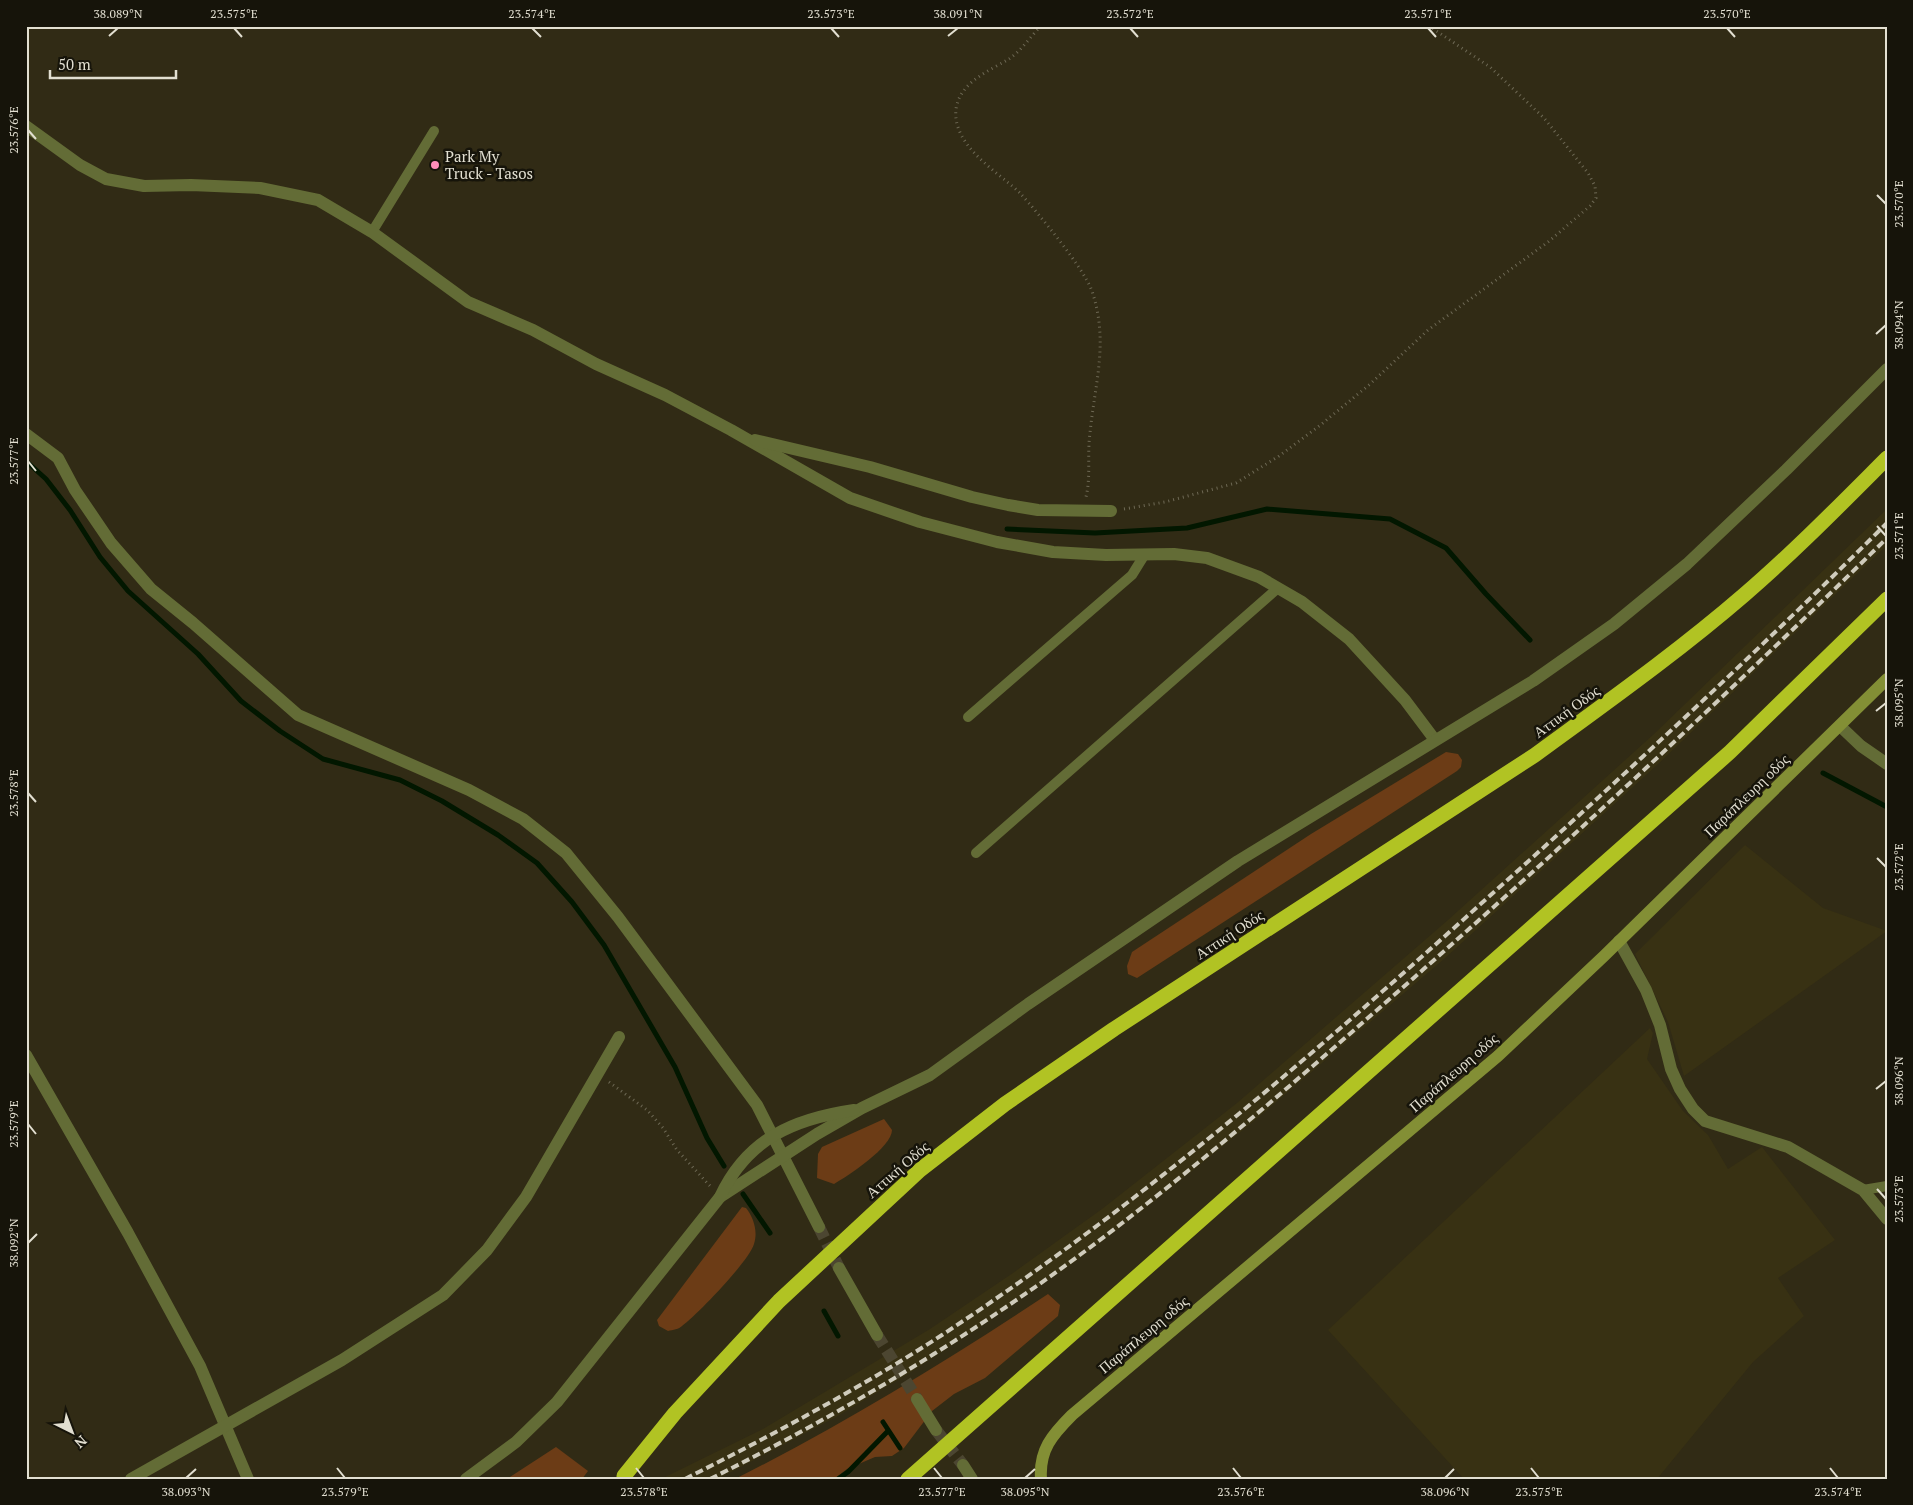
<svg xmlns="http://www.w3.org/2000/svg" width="1913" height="1505" font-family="'PT Serif',serif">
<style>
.built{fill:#383113}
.green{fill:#6c3c16}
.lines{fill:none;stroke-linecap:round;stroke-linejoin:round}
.stream{stroke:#021700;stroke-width:5}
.street-tunnel{stroke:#4c4631;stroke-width:12;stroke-dasharray:12 6;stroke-linecap:butt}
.path{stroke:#6e6955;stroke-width:3;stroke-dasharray:1 4;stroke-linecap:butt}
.lane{stroke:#636c36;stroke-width:10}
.street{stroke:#636c36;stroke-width:12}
.secondary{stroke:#838f35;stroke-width:12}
.highway{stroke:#b1c323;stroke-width:15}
.rail{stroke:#cfcbbc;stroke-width:4;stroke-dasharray:8 4;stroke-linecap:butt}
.ticks{fill:none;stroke:#e2dfd1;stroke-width:2}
.poi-dot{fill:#ff8eba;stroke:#16140a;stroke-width:2}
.labels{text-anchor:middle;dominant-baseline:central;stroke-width:5;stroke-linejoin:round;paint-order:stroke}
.poi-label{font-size:15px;fill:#e2dfd1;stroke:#16140a;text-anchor:start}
.street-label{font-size:15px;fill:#e2dfd1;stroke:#16140a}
.neatline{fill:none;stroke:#e2dfd1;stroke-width:2}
.ticks-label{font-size:12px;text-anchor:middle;fill:#e2dfd1}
</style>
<rect width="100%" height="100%" fill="#312b15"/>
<g class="built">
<polygon points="1887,509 1887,545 1657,765 1444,959 1254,1121 1155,1201 1079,1259 994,1318 911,1372 836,1417 718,1479 661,1479 763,1429 930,1329 1013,1273 1102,1209 1237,1103 1448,920 1654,734"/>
<polygon points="1745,845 1823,908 1887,931 1684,1076 1668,1022 1635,954"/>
<polygon points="1650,1028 1653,1033 1647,1059 1683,1111 1708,1135 1728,1169 1762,1147 1835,1240 1778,1278 1804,1316 1753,1362 1657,1479 1464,1479 1328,1330"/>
</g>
<g class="green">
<polygon points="1446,752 1458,754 1462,760 1461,767 1457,771 1137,978 1128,974 1127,966 1132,952 1311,834"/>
<path d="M 884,1119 L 892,1130 C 892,1147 849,1175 834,1184 L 817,1178 L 818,1154 L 822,1147 Z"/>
<path d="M 742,1207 L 746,1208 C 754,1218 758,1232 754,1244 C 749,1261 698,1314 682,1326 C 679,1329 673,1330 668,1331 L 659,1326 L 657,1320 Z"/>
<path d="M 1048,1294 L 1060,1305 L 1058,1316 L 985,1378 L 954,1394 L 932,1411 L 904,1448 L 892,1456 L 875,1457 L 847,1469 L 834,1479 L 735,1479 C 844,1424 947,1361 1048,1294 Z"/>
<polygon points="556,1447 588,1471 582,1479 507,1479"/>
</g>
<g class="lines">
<g class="stream">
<polyline points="26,461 46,479 70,510 100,557 128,591 198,654 241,701 280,731 323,759 400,780 442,801 498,835 537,863 572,902 604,945 675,1067 707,1138 724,1166"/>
<polyline points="1007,529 1095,533 1187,528 1267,509 1390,519 1446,548 1486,594 1530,640"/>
<polyline points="1823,773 1887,807"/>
<polyline points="743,1194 770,1233"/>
<polyline points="824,1311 838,1336"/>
<polyline points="883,1422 900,1448"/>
<polyline points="838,1479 848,1472 888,1431"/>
</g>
<g class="street-tunnel">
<polyline points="819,1227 839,1268"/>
<polyline points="877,1335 917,1399"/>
<polyline points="936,1430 963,1465"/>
</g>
<g class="path">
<path d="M 1041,26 C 1031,36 1021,51 1009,59 C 989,71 960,82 956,109 C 952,146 997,171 1020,193 C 1038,213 1083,267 1092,291 C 1109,342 1095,382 1090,433 C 1087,454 1091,477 1086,497"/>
<polyline points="1124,509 1165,502 1236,483 1279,456 1318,427 1369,385 1428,330 1548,242 1590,206 1596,198 1595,186 1588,173 1544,118 1490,67 1429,26"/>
<polyline points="609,1082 647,1110 663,1128 677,1150 710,1186"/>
</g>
<g class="lane">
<polyline points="372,232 434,131"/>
<polyline points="968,717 1132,575 1145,554"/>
<polyline points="976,853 1278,588"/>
<polyline points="1863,1190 1887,1186"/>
</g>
<g class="street">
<polyline points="26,126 80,165 106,179 144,186 191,185 260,188 318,200 372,232 468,302 533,330 596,364 665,395 731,430 850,498 920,522 997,542 1053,552 1106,555 1174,554 1207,558 1259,577 1302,602 1349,639 1405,700 1435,740"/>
<polyline points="26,434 58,458 75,490 111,543 151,589 193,623 298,715 469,790 523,819 566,853 618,917 757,1105 819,1227"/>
<polyline points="755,440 870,467 972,497 1008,505 1038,510 1111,511"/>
<polyline points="1840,726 1861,746 1887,764"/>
<polyline points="1619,941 1646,990 1660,1025 1671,1069 1680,1089 1693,1109 1705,1121 1788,1147 1863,1190 1887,1219"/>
<polyline points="26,1055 128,1233 200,1366 248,1479"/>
<polyline points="720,1197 817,1134 862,1108 930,1075 1028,1004 1238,861 1533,681 1614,624 1687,564 1786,470 1887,369"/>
<polyline points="839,1268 877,1335"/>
<polyline points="917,1399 936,1430"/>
<polyline points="963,1465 972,1479"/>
<polyline points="131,1479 342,1360 443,1295 487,1250 526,1197 619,1037"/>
<path d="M 466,1479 L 516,1442 L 557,1402 L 720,1197 C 747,1139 793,1119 854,1110"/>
</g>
<path class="secondary" d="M 1041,1479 C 1039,1450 1052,1435 1072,1415 L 1498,1056 L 1604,956 L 1887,679"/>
<g class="highway">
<path d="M 624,1476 L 675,1413 L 779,1301 L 920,1170 L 1005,1104 L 1114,1029 L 1535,755 C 1606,703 1678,652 1744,595 C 1794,552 1840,505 1887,458"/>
<polyline points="908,1479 1730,752 1887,599"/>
</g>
<g class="rail">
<path d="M 685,1479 C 772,1435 859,1389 942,1335 C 1132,1210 1305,1062 1474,910 C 1615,784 1753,656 1887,523"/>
<path d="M 710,1479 C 859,1405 1004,1316 1135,1213 C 1221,1146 1303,1075 1385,1003 C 1557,853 1724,698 1887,538"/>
</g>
</g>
<path class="ticks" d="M 234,28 L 242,37M 532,28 L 541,37M 831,28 L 839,37M 1130,28 L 1138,37M 1428,28 L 1436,37M 1727,28 L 1735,37M 109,36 L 118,28M 948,36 L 958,28M 28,130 L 36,139M 1877,195 L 1886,204M 1876,334 L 1886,325M 28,461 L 36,471M 1877,526 L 1886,536M 1876,711 L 1886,703M 28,793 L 36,802M 1877,858 L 1886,867M 1876,1089 L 1886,1081M 28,1124 L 36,1134M 1877,1189 L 1886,1199M 28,1243 L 37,1234M 337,1468 L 345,1478M 636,1468 L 644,1478M 934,1468 L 942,1478M 1233,1468 L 1241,1478M 1531,1468 L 1539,1478M 1830,1468 L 1838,1478M 186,1478 L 196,1469M 1025,1478 L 1035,1469M 1445,1478 L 1454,1469"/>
<circle class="poi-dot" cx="435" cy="165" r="5"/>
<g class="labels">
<g class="poi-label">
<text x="445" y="156">Park My<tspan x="445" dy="17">Truck - Tasos</tspan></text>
</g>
<g class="street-label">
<text transform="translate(1566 711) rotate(-36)">Αττική Οδός</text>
<text transform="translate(1746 795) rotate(-44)">Παράπλευρη οδός</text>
<text transform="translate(1229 934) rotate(-33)">Αττική Οδός</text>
<text transform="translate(1453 1072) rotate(-41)">Παράπλευρη οδός</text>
<text transform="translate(897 1169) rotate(-41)">Αττική Οδός</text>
<text transform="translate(1143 1334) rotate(-40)">Παράπλευρη οδός</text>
</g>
</g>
<rect width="1913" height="1505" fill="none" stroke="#16140a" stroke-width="55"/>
<g transform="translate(72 1432) rotate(138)" stroke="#16140a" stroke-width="4" paint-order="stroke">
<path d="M0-4L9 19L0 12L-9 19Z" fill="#e2dfd1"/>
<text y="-8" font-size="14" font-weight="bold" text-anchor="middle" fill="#e2dfd1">N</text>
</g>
<path d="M50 70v8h126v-8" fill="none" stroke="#e2dfd1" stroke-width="2.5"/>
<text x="58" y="70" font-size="15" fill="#e2dfd1" stroke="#16140a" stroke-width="4" paint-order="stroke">50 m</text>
<rect x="28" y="28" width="1858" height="1450" class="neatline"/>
<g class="ticks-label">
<text x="118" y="18">38.089°N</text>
<text x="234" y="18">23.575°E</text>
<text x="532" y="18">23.574°E</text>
<text x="831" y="18">23.573°E</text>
<text x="958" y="18">38.091°N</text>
<text x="1130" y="18">23.572°E</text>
<text x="1428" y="18">23.571°E</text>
<text x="1727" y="18">23.570°E</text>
<text transform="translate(14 130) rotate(-90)" y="4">23.576°E</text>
<text transform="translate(1899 204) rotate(-90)" y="4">23.570°E</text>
<text transform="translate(1899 325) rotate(-90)" y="4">38.094°N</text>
<text transform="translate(14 461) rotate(-90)" y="4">23.577°E</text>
<text transform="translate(1899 536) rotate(-90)" y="4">23.571°E</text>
<text transform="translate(1899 703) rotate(-90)" y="4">38.095°N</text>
<text transform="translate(14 793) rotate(-90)" y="4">23.578°E</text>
<text transform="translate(1899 867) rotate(-90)" y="4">23.572°E</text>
<text transform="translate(1899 1081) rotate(-90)" y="4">38.096°N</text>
<text transform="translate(14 1124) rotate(-90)" y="4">23.579°E</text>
<text transform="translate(1899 1199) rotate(-90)" y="4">23.573°E</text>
<text transform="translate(14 1243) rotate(-90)" y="4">38.092°N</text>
<text x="186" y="1496">38.093°N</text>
<text x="345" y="1496">23.579°E</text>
<text x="644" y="1496">23.578°E</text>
<text x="942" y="1496">23.577°E</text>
<text x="1025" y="1496">38.095°N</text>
<text x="1241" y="1496">23.576°E</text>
<text x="1445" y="1496">38.096°N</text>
<text x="1539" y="1496">23.575°E</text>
<text x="1838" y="1496">23.574°E</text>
</g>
</svg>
